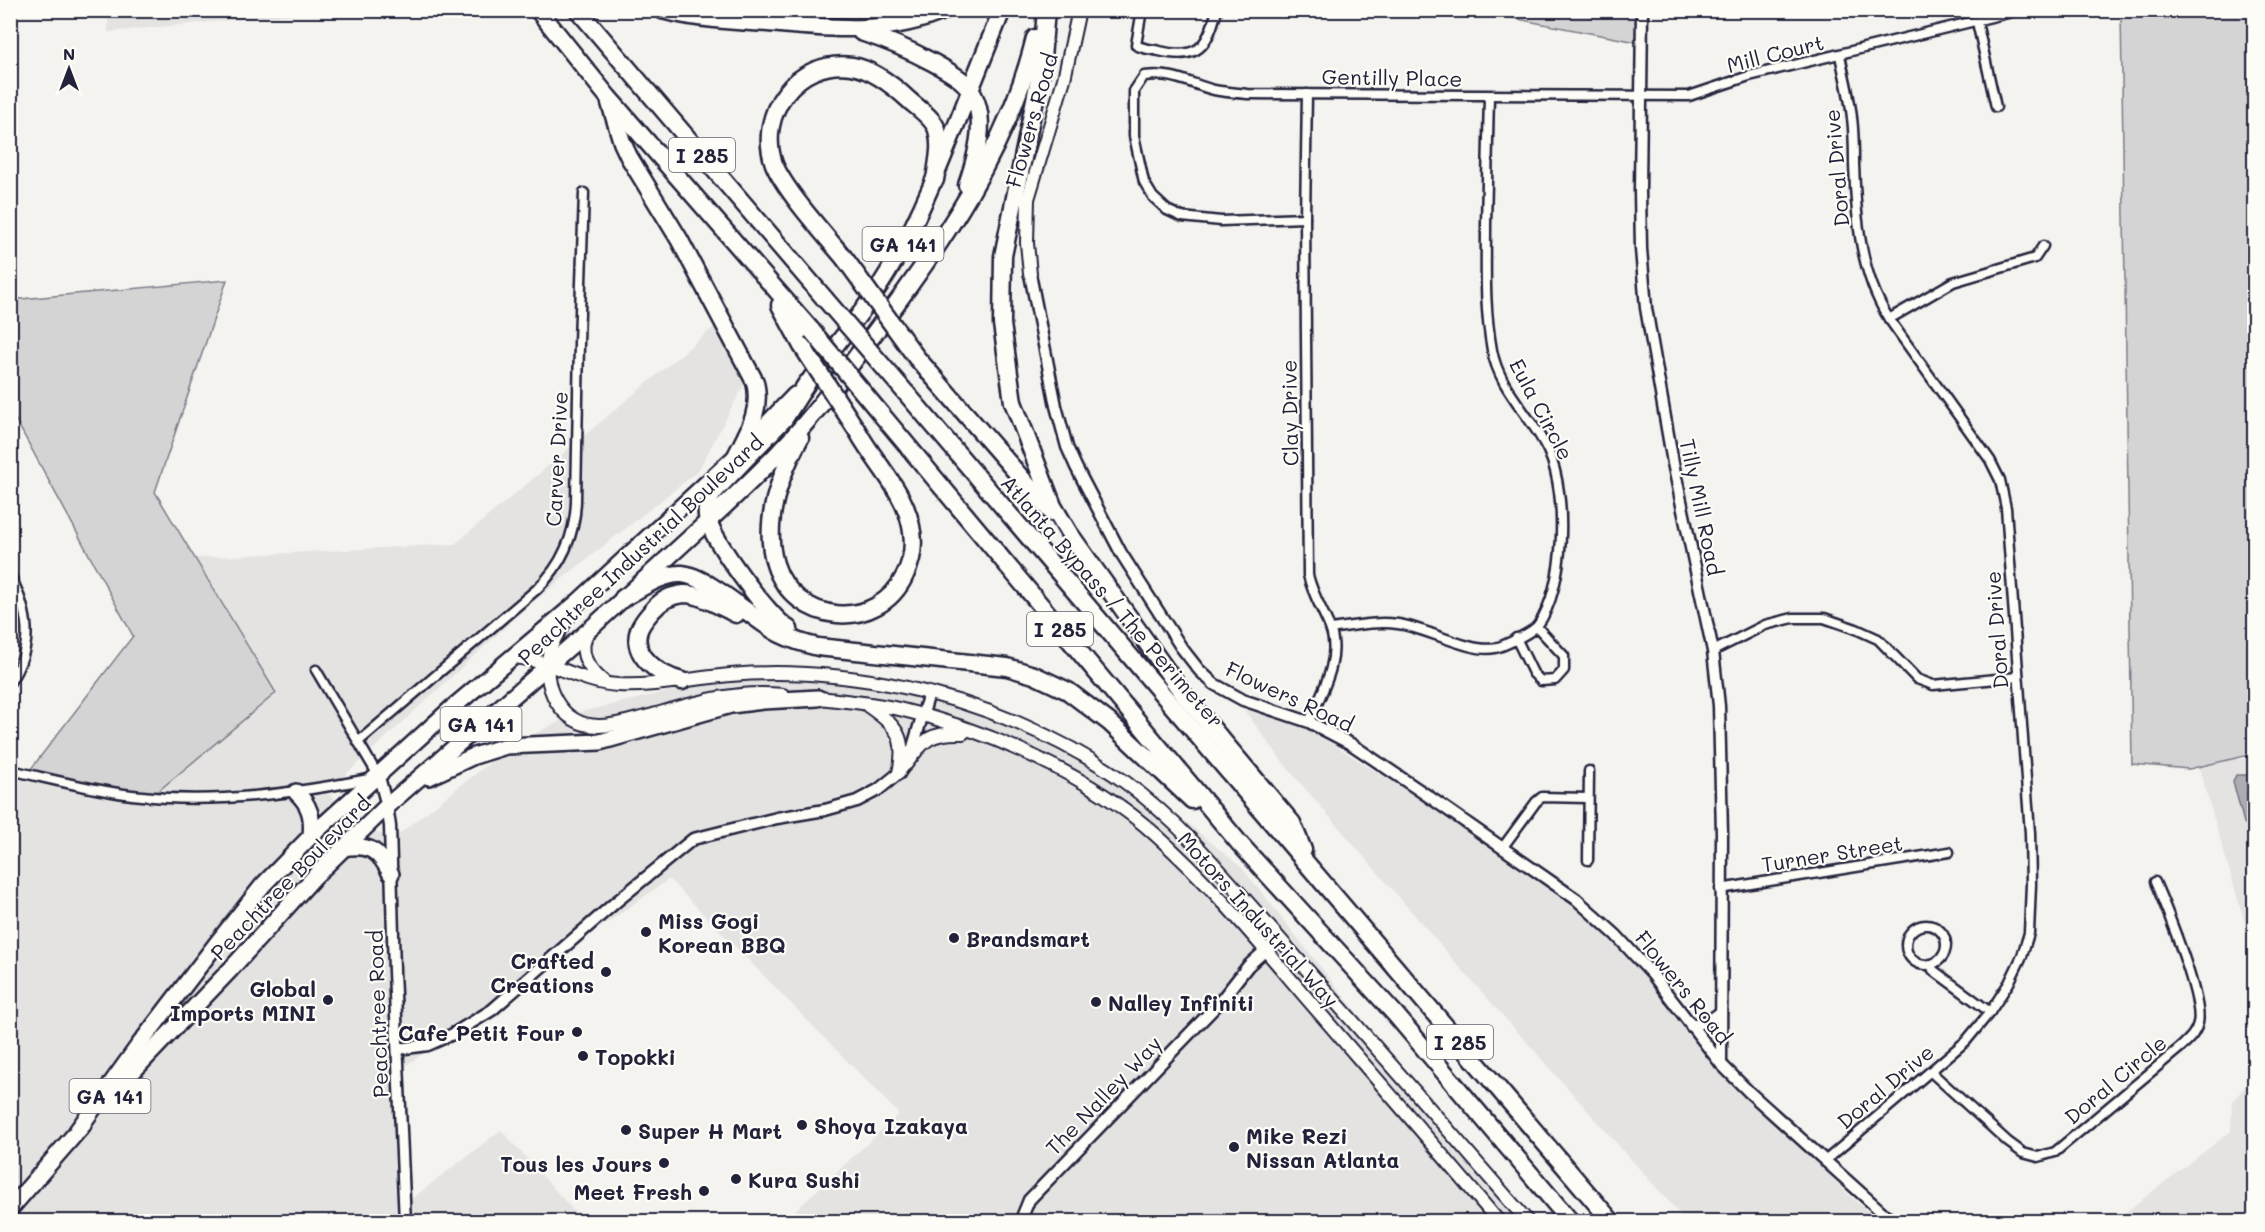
<svg xmlns="http://www.w3.org/2000/svg" width="2265" height="1232" font-family="Mali,sans-serif">
<style>
.built{fill:#e4e3e2}
.green{fill:#d5d4d5;stroke:#7c7b88;stroke-width:1.5}
.water{fill:#acacb2;stroke:#757582;stroke-width:1.5}
.lines{fill:none;stroke-linecap:round;stroke-linejoin:round}
.minor-casing{stroke:#22223b;stroke-width:13}
.tertiary-casing{stroke:#22223b;stroke-width:15}
.secondary-casing{stroke:#22223b;stroke-width:16}
.trunk-casing{stroke:#22223b;stroke-width:20}
.motorway-casing{stroke:#22223b;stroke-width:21}
.minor{stroke:#fdfcf7;stroke-width:8}
.tertiary{stroke:#fdfcf7;stroke-width:10}
.secondary{stroke:#fdfcf7;stroke-width:12}
.trunk{stroke:#fdfcf7;stroke-width:15}
.motorway{stroke:#fdfcf7;stroke-width:16}
.motorway-bridge-casing{stroke:#22223b;stroke-width:21;stroke-linecap:butt}
.motorway-bridge{stroke:#fdfcf7;stroke-width:16}
.poi-dot{fill:#22223b;stroke:#fdfcf7;stroke-width:2}
.labels{text-anchor:middle;dominant-baseline:central;stroke-width:4.5;stroke-linejoin:round;paint-order:stroke}
.shield{fill:#fdfcf7;stroke:#646373;stroke-width:1.5}
.shield-label{font-size:20px;font-weight:bold;fill:#22223b}
.street-label{font-size:21px;fill:#22223b;stroke:#fdfcf7}
.poi-label{font-size:21px;font-weight:bold;fill:#22223b;stroke:#fdfcf7;text-anchor:start}
</style>
<rect width="100%" height="100%" fill="#f4f3ef"/>
<filter id="ink" filterUnits="userSpaceOnUse"><feTurbulence type="fractalNoise" baseFrequency=".0167" numOctaves="2"/><feDisplacementMap in="SourceGraphic" scale="12" xChannelSelector="R" yChannelSelector="G"/><feConvolveMatrix kernelMatrix="1 2 1 2 8 2 1 2 1" color-interpolation-filters="sRGB"/></filter>
<g filter="url(#ink)">
<g class="built">
<polygon points="108,11 108,10 324,11 108,32"/>
<polygon points="727,316 745,383 698,471 528,606 327,792 362,828 394,838 512,745 576,713 713,681 807,673 947,688 1123,770 1242,868 1444,1122 1533,1221 784,1221 899,1114 669,879 404,1067 409,1201 501,1130 583,1221 11,1221 10,776 72,787 276,693 195,558 455,544"/>
<polygon points="1244,710 1299,723 1553,883 1656,971 1729,1075 1853,1199 1881,1221 1686,1221 1455,962 1289,770"/>
<polygon points="2196,758 2254,759 2254,954"/>
<polygon points="2254,1076 2254,1221 2114,1221 2231,1131 2232,1102"/>
</g>
<g class="green">
<polygon points="1476,11 1642,11 1642,43"/>
<polygon points="2121,11 2254,11 2254,754 2189,769 2132,764"/>
<polygon points="227,280 155,492 276,693 145,802 24,778 133,636 11,411 10,300"/>
</g>
<polygon class="water" points="2236,775 2254,775 2254,832 2244,823 2233,781"/>
<g class="lines">
<g class="minor-casing">
<g id="minor">
<path d="M 1142,10 L 1136,45 C 1143,49 1151,49 1159,51 C 1198,60 1207,48 1217,10"/>
<polyline points="1977,22 1996,107"/>
<path d="M 1307,94 L 1305,218 L 1308,575 C 1313,596 1322,608 1330,628 C 1342,660 1321,693 1309,722"/>
<path d="M 1305,218 L 1221,221 L 1182,217 L 1167,210 L 1153,197 L 1144,182 L 1134,136 L 1134,91 L 1144,76 C 1173,72 1188,83 1214,90 C 1225,92 1237,93 1248,94 L 1689,96 L 1749,76 L 2020,10"/>
<polyline points="1889,319 1953,282 2035,258 2043,246"/>
<path d="M 10,575 C 29,613 35,645 10,682"/>
<path d="M 1331,629 C 1353,626 1376,621 1398,624 C 1424,627 1472,654 1495,648 C 1504,646 1533,632 1538,625 C 1565,587 1568,496 1549,453 C 1534,418 1499,390 1492,350 C 1484,306 1486,268 1486,224 C 1487,181 1488,139 1489,96"/>
<polyline points="1516,638 1533,673 1541,681 1555,680 1564,670 1564,656 1537,627"/>
<polyline points="1713,651 1765,625 1793,618 1824,618 1856,629 1878,639 1917,679 1933,685 2018,677"/>
<path d="M 358,742 L 537,589 C 562,565 575,535 576,501 L 579,343 L 584,193"/>
<path d="M 10,770 C 51,779 91,790 132,795 C 215,805 298,793 379,777 L 316,670"/>
<polyline points="1503,847 1536,802 1542,797 1588,798"/>
<polyline points="1588,860 1589,771"/>
<polyline points="1720,889 1949,852"/>
<circle cx="1926" cy="945" r="20"/>
<polyline points="1931,964 1933,970 1990,1012"/>
<path d="M 1931,1072 L 2008,1142 L 2023,1153 L 2038,1157 L 2055,1152 L 2182,1046 C 2189,1039 2196,1033 2198,1023 C 2204,1001 2166,907 2155,882"/>
<path d="M 1825,1161 L 1966,1041 L 1990,1012 L 2009,983 L 2022,956 L 2029,933 L 2031,884 L 2030,833 L 2006,508 L 2000,480 L 1990,460 L 1889,319 C 1860,273 1856,218 1854,164 C 1854,149 1854,133 1852,118 C 1850,97 1844,76 1840,55"/>
</g>
</g>
<g class="tertiary-casing">
<g id="tertiary">
<polyline points="1642,10 1640,191 1641,249 1646,308 1673,463 1713,651 1719,706 1722,833 1721,1064"/>
<polyline points="1030,274 1056,406 1067,447 1076,467 1121,553 1181,647 1199,670 1214,684 1243,700 1309,722 1351,744 1428,796 1576,899 1616,935 1652,974 1721,1064 1749,1092 1893,1222"/>
<polyline points="379,777 387,806 390,826 394,971 405,1222"/>
<polyline points="1691,1026 1710,1020 1721,1012"/>
<polyline points="398,1049 428,1045 453,1034 492,1010 616,902 693,839 777,818 825,810 857,801 878,790 899,773 906,764 913,747 929,693"/>
<polyline points="1020,1222 1029,1200 1219,1003 1248,966 1279,938"/>
</g>
</g>
<g class="secondary-casing">
<g id="secondary">
<polyline points="1030,274 1027,243 1028,199 1064,79 1079,10"/>
<path d="M 573,611 C 565,623 554,636 550,650 C 540,685 560,726 599,726 C 618,726 635,719 653,715 C 698,702 736,690 783,695"/>
<path d="M 588,631 C 577,652 587,668 604,682"/>
<path d="M 511,657 C 550,659 581,683 618,685 C 655,687 693,678 730,675 C 787,670 846,675 903,687 C 978,702 1062,737 1125,782 C 1187,827 1235,889 1286,946 C 1367,1037 1448,1129 1528,1222"/>
<path d="M 809,697 C 839,700 871,703 899,709 C 986,729 1090,775 1157,836 C 1213,886 1261,945 1310,1002 C 1373,1075 1437,1148 1499,1222"/>
<path d="M 868,706 C 897,726 907,737 899,773"/>
<path d="M 906,764 C 924,739 931,732 963,733"/>
</g>
</g>
<g class="trunk-casing">
<g id="trunk">
<path d="M 811,378 C 839,340 871,303 894,262 C 925,207 947,148 970,90"/>
<polyline points="429,777 474,756 506,746 600,742 731,705 763,701 818,698"/>
<path d="M 296,792 C 310,805 313,817 311,836"/>
<path d="M 343,848 C 370,843 379,851 391,874"/>
<polyline points="120,1085 230,970 315,876 387,806 589,630 708,521"/>
<polyline points="77,1131 139,1045 217,943 263,885 311,836 452,708 578,602 736,456 795,395"/>
<polyline points="10,1209 83,1125"/>
</g>
</g>
<g class="motorway-casing">
<g id="motorway">
<polyline points="538,10 608,97 812,331"/>
<polyline points="578,10 825,299"/>
<path d="M 662,10 C 697,19 732,21 768,23 C 828,28 888,36 945,10"/>
<polyline points="1046,10 1041,70 1003,256 1002,324 1013,402 1053,506 1069,533 1184,695 1292,823 1303,850"/>
<path d="M 861,32 C 887,40 910,50 934,63 C 943,68 953,74 961,80 C 992,106 978,153 967,185"/>
<polyline points="970,90 1002,10"/>
<path d="M 610,103 L 622,142 L 629,157 L 679,239 L 755,382 C 762,410 748,432 736,456"/>
<path d="M 845,259 C 825,235 785,191 774,164 C 756,114 797,58 852,66 C 872,69 895,87 910,101 C 918,108 934,119 937,130 C 942,146 937,164 935,180"/>
<polyline points="780,305 802,346"/>
<polyline points="916,357 1051,512"/>
<polyline points="906,393 1612,1222"/>
<polyline points="881,414 1240,844 1395,1014 1571,1222"/>
<path d="M 800,438 C 780,475 762,521 775,564 C 794,625 878,633 905,575 C 913,559 915,544 911,526 C 904,490 875,463 858,432"/>
<path d="M 708,521 C 745,487 781,453 813,414 C 834,388 853,361 873,335 C 941,245 1008,149 1035,38"/>
<path d="M 623,598 C 640,589 662,573 682,574 C 708,576 755,621 780,634 C 792,640 805,644 818,647 L 1007,667 L 1034,675 L 1068,691 L 1109,722 L 1192,800"/>
<path d="M 789,629 C 770,619 714,542 708,520 C 705,511 708,501 713,493 L 784,419 L 807,383"/>
<path d="M 682,681 C 661,676 630,656 639,630 C 642,622 647,617 652,611 C 660,601 671,595 684,594 C 701,594 721,607 736,614"/>
</g>
</g>
<use href="#minor" class="minor"/>
<use href="#tertiary" class="tertiary"/>
<use href="#secondary" class="secondary"/>
<use href="#trunk" class="trunk"/>
<use href="#motorway" class="motorway"/>
<g class="motorway-bridge-casing">
<g id="motorway-bridge">
<polyline points="845,259 916,357"/>
<polyline points="825,299 906,393"/>
<polyline points="812,331 881,414"/>
<polyline points="802,346 858,432"/>
</g>
</g>
<use href="#motorway-bridge" class="motorway-bridge"/>
</g>
</g>
<g class="poi-dot">
<circle cx="646" cy="932" r="6"/>
<circle cx="954" cy="938" r="6"/>
<circle cx="606" cy="972" r="6"/>
<circle cx="328" cy="1000" r="6"/>
<circle cx="1096" cy="1002" r="6"/>
<circle cx="577" cy="1032" r="6"/>
<circle cx="583" cy="1056" r="6"/>
<circle cx="802" cy="1125" r="6"/>
<circle cx="626" cy="1130" r="6"/>
<circle cx="1234" cy="1147" r="6"/>
<circle cx="664" cy="1163" r="6"/>
<circle cx="736" cy="1179" r="6"/>
<circle cx="704" cy="1191" r="6"/>
</g>
<g class="labels">
<g class="shield">
<rect x="669" y="138" width="66" height="34" rx="4.5"/>
<rect x="862.5" y="227" width="81" height="34" rx="4.5"/>
<rect x="1027" y="612" width="66" height="34" rx="4.5"/>
<rect x="440.5" y="707" width="81" height="34" rx="4.5"/>
<rect x="1427" y="1025" width="66" height="34" rx="4.5"/>
<rect x="69.5" y="1079" width="81" height="34" rx="4.5"/>
</g>
<g class="shield-label">
<text x="702" y="155">I 285</text>
<text x="903" y="244">GA 141</text>
<text x="1060" y="629">I 285</text>
<text x="481" y="724">GA 141</text>
<text x="1460" y="1042">I 285</text>
<text x="110" y="1096">GA 141</text>
</g>
<g class="street-label">
<text transform="translate(1775 53) rotate(-14)">Mill Court</text>
<text transform="translate(1392 77) rotate(1)">Gentilly Place</text>
<text transform="translate(1031 120) rotate(-74)">Flowers Road</text>
<text transform="translate(1836 168) rotate(-95)">Doral Drive</text>
<text transform="translate(1542 409) rotate(62)">Eula Circle</text>
<text transform="translate(1289 413) rotate(-91)">Clay Drive</text>
<text transform="translate(556 459) rotate(-87)">Carver Drive</text>
<text transform="translate(1702 507) rotate(78)">Tilly Mill Road</text>
<text transform="translate(640 549) rotate(-43)">Peachtree Industrial Boulevard</text>
<text transform="translate(1113 601) rotate(49)">Atlanta Bypass / The Perimeter</text>
<text transform="translate(1996 630) rotate(-94)">Doral Drive</text>
<text transform="translate(1290 696) rotate(25)">Flowers Road</text>
<text transform="translate(1832 853) rotate(-9)">Turner Street</text>
<text transform="translate(290 877) rotate(-46)">Peachtree Boulevard</text>
<text transform="translate(1259 919) rotate(48)">Motors Industrial Way</text>
<text transform="translate(1684 987) rotate(51)">Flowers Road</text>
<text transform="translate(377 1014) rotate(-92)">Peachtree Road</text>
<text transform="translate(2115 1079) rotate(-40)">Doral Circle</text>
<text transform="translate(1885 1086) rotate(-40)">Doral Drive</text>
<text transform="translate(1103 1095) rotate(-46)">The Nalley Way</text>
</g>
<g class="poi-label">
<text x="658" y="920">Miss Gogi<tspan x="658" dy="24">Korean BBQ</tspan></text>
<text x="966" y="938">Brandsmart</text>
<text x="594" y="960" text-anchor="end">Crafted<tspan x="594" dy="24">Creations</tspan></text>
<text x="316" y="988" text-anchor="end">Global<tspan x="316" dy="24">Imports MINI</tspan></text>
<text x="1108" y="1002">Nalley Infiniti</text>
<text x="565" y="1032" text-anchor="end">Cafe Petit Four</text>
<text x="595" y="1056">Topokki</text>
<text x="814" y="1125">Shoya Izakaya</text>
<text x="638" y="1130">Super H Mart</text>
<text x="1246" y="1135">Mike Rezi<tspan x="1246" dy="24">Nissan Atlanta</tspan></text>
<text x="652" y="1163" text-anchor="end">Tous les Jours</text>
<text x="748" y="1179">Kura Sushi</text>
<text x="692" y="1191" text-anchor="end">Meet Fresh</text>
</g>
</g>
<rect width="2265" height="1232" fill="none" stroke="#fdfcf7" stroke-width="36"/>
<rect x="18" y="18" width="2229" height="1196" fill="none" stroke="#22223b" stroke-width="2" filter="url(#ink)"/>
<g transform="translate(69 69)" stroke="#fdfcf7" stroke-width="4.5" paint-order="stroke">
<path d="M0-4.5L10 22L0 15L-10 22Z" fill="#22223b"/>
<text y="-9" font-size="16" font-weight="bold" text-anchor="middle" fill="#22223b">N</text>
</g>
</svg>
